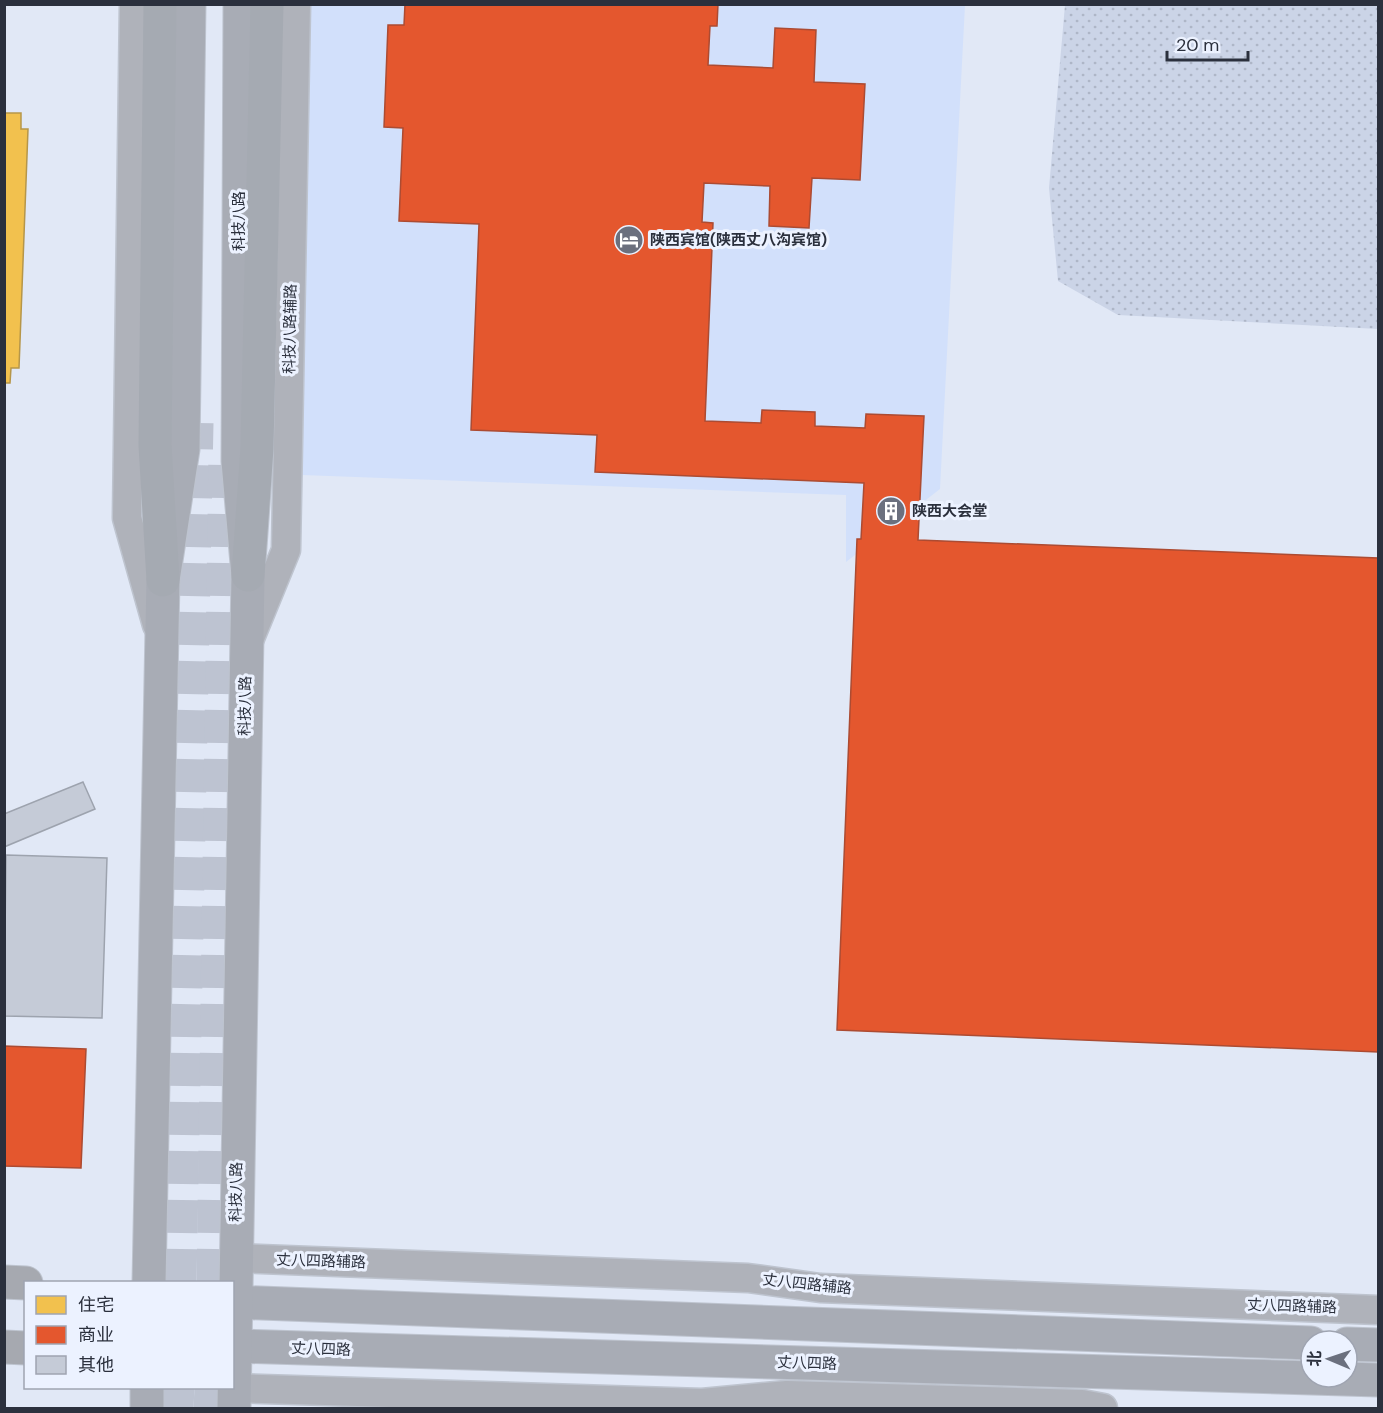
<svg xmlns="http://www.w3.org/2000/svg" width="1383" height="1413" font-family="'DM Sans','Noto Sans SC',sans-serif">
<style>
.built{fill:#d2e0fb}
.grass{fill:url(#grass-dots)}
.homes{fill:#f2c14e;stroke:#b69649;stroke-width:1.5}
.shops{fill:#e4572e;stroke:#ac4b32;stroke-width:1.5}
.building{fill:#c5cbd7;stroke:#9da3ae;stroke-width:1.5}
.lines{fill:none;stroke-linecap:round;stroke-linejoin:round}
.trunk-tunnel{stroke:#bdc3d1;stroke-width:33;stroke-dasharray:33 16;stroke-linecap:butt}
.minor-casing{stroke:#bec4cf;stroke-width:31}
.secondary-casing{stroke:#bec4cf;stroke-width:35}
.primary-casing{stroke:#bec4cf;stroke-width:35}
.trunk-casing{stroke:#bec4cf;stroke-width:35}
.minor{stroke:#afb2ba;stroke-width:28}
.secondary{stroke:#a6a9b0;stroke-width:33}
.primary{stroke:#a8acb5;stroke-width:33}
.trunk{stroke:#a5aab2;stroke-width:33}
.labels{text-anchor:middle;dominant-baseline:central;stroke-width:6;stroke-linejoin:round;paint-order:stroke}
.street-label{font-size:15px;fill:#2b303d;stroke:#ecf2ff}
.poi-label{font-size:15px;font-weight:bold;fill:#2b303d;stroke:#ecf2ff;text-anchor:start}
</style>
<defs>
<pattern id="grass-dots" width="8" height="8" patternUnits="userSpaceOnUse" patternTransform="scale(1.5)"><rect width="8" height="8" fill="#cbd4e7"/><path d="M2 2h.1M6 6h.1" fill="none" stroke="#aeb6c7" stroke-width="1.8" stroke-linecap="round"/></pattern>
</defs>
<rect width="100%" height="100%" fill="#e1e8f6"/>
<polygon class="built" points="308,5 965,5 940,489 846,562 846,495 302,475"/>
<polygon class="grass" points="1065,5 1378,5 1378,329 1118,315 1058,281 1049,188"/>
<polygon class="homes" points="4,113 21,113 21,129 28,129 19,368 11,368 10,383 4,383"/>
<g class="shops">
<polygon points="405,4 718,4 717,26 710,26 708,65 773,68 775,28 816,30 814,82 865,84 860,180 812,178 809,228 769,226 770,186 704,183 702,222 713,223 705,421 761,423 762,410 815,412 815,426 865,428 866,414 924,416 918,540 1378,558 1378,1052 837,1030 857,539 861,539 864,483 595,472 597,435 471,430 479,224 399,221 403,128 384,127 388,25 404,25"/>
<polygon points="4,1046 86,1049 81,1168 4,1166"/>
</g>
<g class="building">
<polygon points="83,782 95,809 4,847 4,814"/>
<polygon points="6,855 107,858 102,1018 4,1016"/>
</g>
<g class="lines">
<g class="trunk-tunnel">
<polyline points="180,1282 197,423"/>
<polyline points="213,1282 225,450"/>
<polyline points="177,1408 178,1388"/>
<polyline points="210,1408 211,1388"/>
</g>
<g class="minor-casing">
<g id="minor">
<polyline points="134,4 127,518 157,625"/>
<polyline points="250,638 286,550 296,4"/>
<polyline points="235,1258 748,1278 820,1288 1378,1310"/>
<polyline points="234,1388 702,1403 787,1395 1082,1404 1103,1408"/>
</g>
</g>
<g class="secondary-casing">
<g id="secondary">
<polyline points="4,1282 26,1283"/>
<polyline points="4,1347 26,1348"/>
</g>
</g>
<g class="primary-casing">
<g id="primary">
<polyline points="149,1282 163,580 183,449 189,4"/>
<polyline points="232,1302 1311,1343"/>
<polyline points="1347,1344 1378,1345"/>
<polyline points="235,1346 1378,1380"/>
<polyline points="147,1408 147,1388"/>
<polyline points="234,1408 248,575 238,461 240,4"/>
</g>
</g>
<g class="trunk-casing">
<g id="trunk">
<polyline points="160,4 155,445 163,580"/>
<polyline points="248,575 257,448 267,4"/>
</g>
</g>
<use href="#minor" class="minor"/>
<use href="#secondary" class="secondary"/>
<use href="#primary" class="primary"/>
<use href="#trunk" class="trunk"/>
</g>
<defs>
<g id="hotel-disc" transform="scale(1.5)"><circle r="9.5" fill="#6b707e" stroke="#ecf2ff"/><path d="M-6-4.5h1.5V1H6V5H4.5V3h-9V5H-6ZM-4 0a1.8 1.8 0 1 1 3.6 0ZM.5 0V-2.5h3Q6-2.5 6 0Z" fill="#fff"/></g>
<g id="building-disc" transform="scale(1.5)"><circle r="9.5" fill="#6b707e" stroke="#ecf2ff"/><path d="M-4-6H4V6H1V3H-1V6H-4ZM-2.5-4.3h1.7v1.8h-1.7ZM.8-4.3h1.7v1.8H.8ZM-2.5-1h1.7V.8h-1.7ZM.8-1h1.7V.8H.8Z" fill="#fff"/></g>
</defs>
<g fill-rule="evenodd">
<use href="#hotel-disc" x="629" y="240"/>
<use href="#building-disc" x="891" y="511"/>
</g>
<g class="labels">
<g class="street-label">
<text transform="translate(239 221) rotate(-90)">科技八路</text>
<text transform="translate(290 329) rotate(-89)">科技八路辅路</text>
<text transform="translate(245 706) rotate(-89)">科技八路</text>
<text transform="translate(236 1192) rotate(-89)">科技八路</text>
<text transform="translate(321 1261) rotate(2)">丈八四路辅路</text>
<text transform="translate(807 1284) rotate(6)">丈八四路辅路</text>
<text transform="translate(1292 1306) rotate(2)">丈八四路辅路</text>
<text transform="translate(321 1349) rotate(2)">丈八四路</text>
<text transform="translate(807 1363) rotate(2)">丈八四路</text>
</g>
<g class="poi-label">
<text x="650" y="240">陕西宾馆(陕西丈八沟宾馆)</text>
<text x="912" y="511">陕西大会堂</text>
</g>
</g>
<rect width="1383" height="1413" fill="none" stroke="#2b303d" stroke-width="12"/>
<rect x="24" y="1281" width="210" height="108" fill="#ecf2ff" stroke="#9fa4b1" stroke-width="1.5"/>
<rect x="36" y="1296" width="30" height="18" fill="#f2c14e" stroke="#9fa4b1" stroke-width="1.5"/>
<text x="78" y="1311" font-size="18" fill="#2b303d">住宅</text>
<rect x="36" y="1326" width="30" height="18" fill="#e4572e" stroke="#9fa4b1" stroke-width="1.5"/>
<text x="78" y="1341" font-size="18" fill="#2b303d">商业</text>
<rect x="36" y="1356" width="30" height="18" fill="#c5cbd7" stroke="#9fa4b1" stroke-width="1.5"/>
<text x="78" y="1371" font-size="18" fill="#2b303d">其他</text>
<g transform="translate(1329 1359) rotate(272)"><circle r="28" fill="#ecf2ff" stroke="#9fa4b1" stroke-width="1.5"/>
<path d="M0-4.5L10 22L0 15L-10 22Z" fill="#6b707e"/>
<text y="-9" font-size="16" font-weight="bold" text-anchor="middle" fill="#2b303d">北</text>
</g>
<path d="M1167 51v9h81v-9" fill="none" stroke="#2b303d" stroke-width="3"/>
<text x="1176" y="51" font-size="18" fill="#2b303d" stroke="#ecf2ff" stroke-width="4.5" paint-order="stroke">20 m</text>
</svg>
